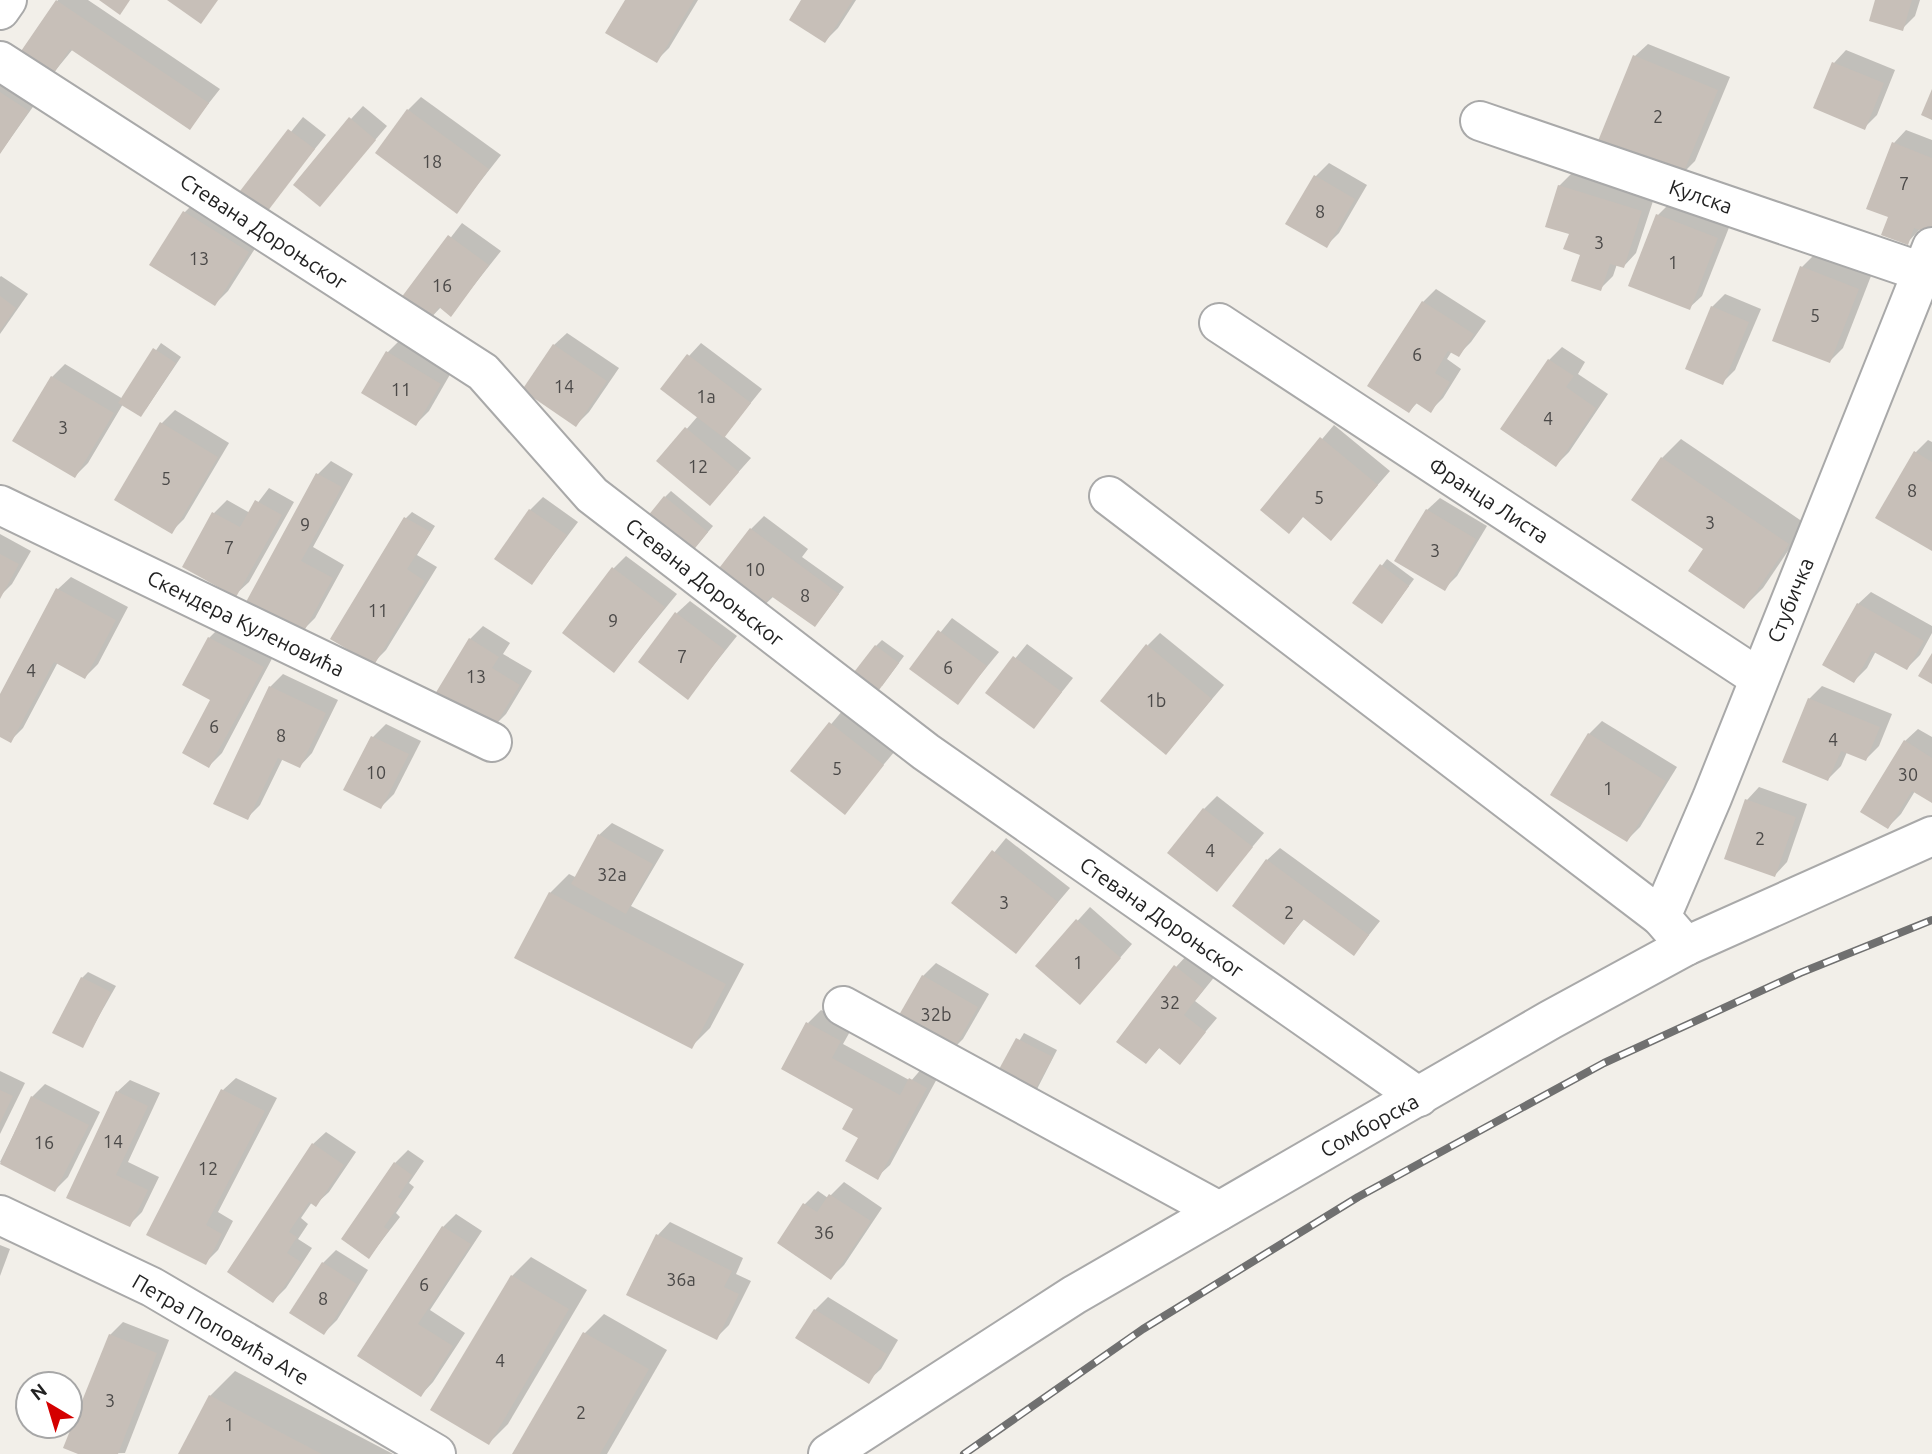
<svg xmlns="http://www.w3.org/2000/svg" width="1932" height="1454" font-family="Ubuntu,sans-serif">
<style>
.shadow{fill:#0003}
.building{fill:#c7bfb8}
.lines{fill:none;stroke-linecap:round;stroke-linejoin:round}
.minor-casing{stroke:#a9a9a9;stroke-width:42}
.minor{stroke:#fff;stroke-width:38}
.rail-casing{stroke:#707070;stroke-width:8}
.rail{stroke:#fff;stroke-width:5;stroke-dasharray:16;stroke-linecap:butt}
.labels{text-anchor:middle;dominant-baseline:central;stroke-width:6;stroke-linejoin:round;paint-order:stroke}
.number-label{font-size:18px;fill:#4b4948}
.street-label{font-size:21px;fill:#222;stroke:#fff}
</style>
<rect width="100%" height="100%" fill="#f2efe9"/>
<g class="shadow">
<polygon points="58,0 88,0 220,89 190,127 73,49 50,77 19,57"/>
<polygon points="627,0 698,0 669,48 656,61"/>
<polygon points="803,0 856,0 838,28 825,41"/>
<polygon points="1877,0 1920,0 1915,16 1902,29"/>
<polygon points="1648,44 1730,77 1695,161 1682,174 1635,56"/>
<polygon points="1846,50 1895,70 1877,115 1864,128 1834,63"/>
<polygon points="0,72 40,97 0,153"/>
<polygon points="421,97 501,155 457,211 408,110"/>
<polygon points="363,106 387,126 320,205 351,119"/>
<polygon points="303,117 326,135 266,210 243,191"/>
<polygon points="1906,130 1932,140 1932,232 1921,228 1907,243 1890,216 1894,143"/>
<polygon points="1329,163 1367,185 1339,233 1326,246 1287,223 1316,176"/>
<polygon points="1572,173 1654,198 1636,253 1624,266 1617,264 1613,276 1600,289 1583,254 1559,186"/>
<polygon points="198,199 261,239 228,291 215,304 151,264 185,212"/>
<polygon points="1671,202 1730,225 1702,296 1689,308 1658,215"/>
<polygon points="462,223 501,251 451,314 441,307 424,325 398,306"/>
<polygon points="1815,254 1871,276 1843,348 1830,361 1802,267"/>
<polygon points="1,276 28,294 0,334 0,277"/>
<polygon points="1436,289 1486,321 1471,342 1458,355 1452,351 1447,359 1461,369 1443,398 1431,410 1418,402 1409,411 1423,302"/>
<polygon points="1725,294 1761,309 1735,370 1722,383 1712,307"/>
<polygon points="567,333 619,368 589,412 576,425 554,345"/>
<polygon points="400,340 452,371 429,411 416,424 387,353"/>
<polygon points="161,343 181,357 146,409 123,404 88,463 75,476 52,377 65,364 123,399"/>
<polygon points="701,343 762,389 724,436 751,458 710,504 659,461 698,416 689,356"/>
<polygon points="1562,347 1585,362 1578,374 1608,394 1569,452 1556,465 1503,429 1549,360"/>
<polygon points="175,410 229,443 184,519 171,532 162,423"/>
<polygon points="1334,425 1390,471 1331,538 1304,516 1262,510"/>
<polygon points="1681,439 1806,524 1763,588 1744,607 1706,549 1662,458"/>
<polygon points="1928,440 1932,442 1932,549 1915,453"/>
<polygon points="331,461 353,474 313,547 344,565 315,618 302,631 248,601 318,474"/>
<polygon points="269,488 294,502 249,582 236,594 214,513 227,500 250,513"/>
<polygon points="671,491 713,526 693,550 665,497"/>
<polygon points="543,497 578,522 532,583 530,510"/>
<polygon points="1440,498 1487,526 1457,576 1444,589 1427,510"/>
<polygon points="412,512 435,526 417,555 437,567 386,650 374,662 406,518"/>
<polygon points="764,516 808,549 802,557 844,587 821,618 774,596 760,609 751,529"/>
<polygon points="0,534 31,551 12,584 0,596"/>
<polygon points="626,556 677,594 614,671 614,568"/>
<polygon points="1387,559 1414,579 1387,616 1354,602"/>
<polygon points="71,577 128,607 98,664 85,677 58,662 23,728 11,740 0,735 0,698 58,589"/>
<polygon points="1871,592 1932,626 1932,633 1920,655 1907,668 1876,651 1867,668 1854,681 1858,604"/>
<polygon points="690,601 737,636 688,697 677,613"/>
<polygon points="952,618 999,652 958,702 911,669"/>
<polygon points="222,625 275,653 222,753 209,766 213,699 209,638"/>
<polygon points="483,626 510,643 503,654 532,671 506,714 493,727 470,639"/>
<polygon points="1160,633 1224,685 1166,753 1148,645"/>
<polygon points="882,640 904,656 882,686 876,646"/>
<polygon points="1027,644 1073,678 1034,727 988,692"/>
<polygon points="283,674 338,700 312,753 300,766 283,758 260,805 247,818 270,687"/>
<polygon points="1822,686 1892,714 1879,746 1866,759 1847,752 1841,766 1828,779 1809,699"/>
<polygon points="843,710 895,751 844,812 792,771"/>
<polygon points="1602,721 1677,767 1640,827 1627,840 1589,734"/>
<polygon points="386,724 421,741 394,794 381,807 346,790 373,737"/>
<polygon points="1918,729 1932,737 1932,801 1915,791 1901,814 1888,827 1905,741"/>
<polygon points="1759,787 1807,804 1787,862 1775,875 1747,800"/>
<polygon points="1217,796 1264,833 1216,890 1204,809"/>
<polygon points="612,823 664,850 631,906 744,964 710,1028 691,1047 550,893 569,874 577,878 599,835"/>
<polygon points="1006,838 1070,888 1016,952 953,903"/>
<polygon points="1280,848 1380,921 1354,954 1305,918 1284,943 1267,860"/>
<polygon points="1090,907 1132,944 1092,990 1037,966"/>
<polygon points="1188,954 1216,975 1195,1001 1217,1018 1180,1062 1160,1047 1146,1062 1176,967"/>
<polygon points="936,963 989,994 963,1039 950,1052 923,976"/>
<polygon points="88,972 116,986 82,1046 82,978"/>
<polygon points="821,1010 852,1028 843,1044 911,1081 923,1067 939,1075 890,1165 877,1177 860,1137 856,1108 808,1023"/>
<polygon points="1024,1033 1057,1050 1035,1093 995,1081"/>
<polygon points="0,1071 25,1083 0,1134"/>
<polygon points="236,1078 277,1098 218,1212 233,1221 218,1250 205,1263 149,1234 223,1090"/>
<polygon points="130,1080 160,1093 128,1162 159,1177 142,1212 129,1225 68,1197 117,1092"/>
<polygon points="45,1084 100,1112 68,1177 55,1190 0,1162 32,1097"/>
<polygon points="326,1132 356,1152 329,1192 316,1204 312,1202 301,1218 308,1224 298,1239 312,1248 286,1288 273,1301 229,1272 313,1144"/>
<polygon points="408,1150 424,1161 409,1183 414,1187 396,1213 400,1217 369,1257 395,1163"/>
<polygon points="844,1182 882,1208 844,1265 831,1278 779,1243 805,1204 818,1191 828,1198"/>
<polygon points="456,1214 482,1231 430,1310 465,1333 433,1382 421,1395 359,1355 443,1227"/>
<polygon points="670,1222 743,1258 736,1274 751,1281 729,1325 716,1338 658,1235"/>
<polygon points="0,1245 10,1249 0,1276"/>
<polygon points="336,1250 368,1270 337,1320 324,1333 323,1263"/>
<polygon points="531,1257 587,1290 508,1424 489,1443 512,1276"/>
<polygon points="828,1297 898,1340 881,1369 868,1381 815,1310"/>
<polygon points="604,1314 667,1350 607,1454 514,1454 585,1333"/>
<polygon points="123,1322 169,1340 125,1453 82,1454 110,1335"/>
<polygon points="235,1371 393,1454 180,1454 210,1396"/>
</g>
<g class="building">
<polygon points="56,0 209,103 190,130 70,49 50,79 17,57"/>
<polygon points="99,0 130,0 120,15"/>
<polygon points="167,0 218,0 201,24"/>
<polygon points="625,0 694,0 657,63 605,33"/>
<polygon points="801,0 853,0 825,43 789,20"/>
<polygon points="1875,0 1912,0 1903,31 1869,21"/>
<polygon points="1633,55 1718,90 1682,176 1598,141"/>
<polygon points="1832,62 1884,83 1865,130 1813,108"/>
<polygon points="1932,89 1932,120 1921,115"/>
<polygon points="0,92 29,111 0,154"/>
<polygon points="407,109 489,169 457,214 375,153"/>
<polygon points="349,117 376,140 320,207 293,185"/>
<polygon points="288,129 315,149 267,212 240,191"/>
<polygon points="1892,142 1932,158 1932,234 1914,228 1908,245 1881,235 1888,217 1866,209"/>
<polygon points="1314,175 1355,199 1327,248 1285,224"/>
<polygon points="1558,185 1642,211 1624,268 1610,264 1601,291 1571,281 1580,255 1563,249 1569,234 1545,227"/>
<polygon points="183,211 249,252 215,306 149,265"/>
<polygon points="1656,214 1718,238 1690,310 1628,286"/>
<polygon points="448,235 489,265 451,317 439,307 424,327 395,306"/>
<polygon points="1800,266 1859,289 1830,363 1772,341"/>
<polygon points="0,296 16,308 0,331"/>
<polygon points="1422,301 1474,334 1459,357 1448,351 1435,373 1450,382 1431,413 1416,403 1409,413 1367,386"/>
<polygon points="1711,306 1749,322 1723,385 1685,369"/>
<polygon points="553,344 607,381 576,427 522,390"/>
<polygon points="153,348 176,363 141,417 118,403"/>
<polygon points="386,351 441,384 416,426 361,393"/>
<polygon points="687,354 751,403 724,438 660,389"/>
<polygon points="1548,359 1574,376 1566,387 1596,408 1556,467 1500,429"/>
<polygon points="51,376 114,413 75,478 12,441"/>
<polygon points="160,422 218,457 172,534 114,500"/>
<polygon points="685,427 739,472 710,506 656,461"/>
<polygon points="1320,437 1378,485 1331,541 1303,517 1289,534 1260,510"/>
<polygon points="1914,451 1932,462 1932,551 1875,518"/>
<polygon points="1661,457 1789,544 1744,609 1688,571 1703,549 1631,500"/>
<polygon points="316,473 342,487 301,561 333,578 303,633 246,602"/>
<polygon points="664,496 708,532 687,558 643,522"/>
<polygon points="255,500 282,515 236,597 182,567 212,512 240,527"/>
<polygon points="529,509 567,535 532,585 494,559"/>
<polygon points="1426,509 1476,539 1445,591 1394,561"/>
<polygon points="404,517 431,532 407,569 425,581 374,665 330,639"/>
<polygon points="750,528 839,594 815,627 771,596 760,611 713,576"/>
<polygon points="0,554 19,564 0,599"/>
<polygon points="1380,564 1409,586 1382,624 1352,603"/>
<polygon points="612,567 665,607 614,673 562,633"/>
<polygon points="56,588 116,620 85,679 54,662 11,743 0,737 0,694"/>
<polygon points="1857,603 1924,641 1907,670 1872,651 1854,683 1822,665"/>
<polygon points="675,612 725,650 688,700 638,662"/>
<polygon points="938,630 987,666 958,705 909,669"/>
<polygon points="208,637 264,667 209,768 182,753 210,700 182,685"/>
<polygon points="469,638 499,657 492,668 520,685 493,729 435,694"/>
<polygon points="1146,644 1212,699 1166,755 1100,701"/>
<polygon points="875,645 899,663 876,694 851,676"/>
<polygon points="1932,653 1932,684 1918,676"/>
<polygon points="1013,656 1062,692 1034,729 985,693"/>
<polygon points="269,686 326,713 300,768 278,758 248,820 213,804"/>
<polygon points="1808,698 1880,727 1866,761 1841,751 1828,781 1782,762"/>
<polygon points="829,722 884,765 845,815 790,771"/>
<polygon points="1588,733 1666,781 1627,842 1550,795"/>
<polygon points="371,736 409,754 381,809 343,790"/>
<polygon points="1904,740 1932,758 1932,803 1912,791 1888,829 1860,812"/>
<polygon points="1745,799 1796,817 1775,877 1724,859"/>
<polygon points="1203,808 1253,847 1217,892 1167,853"/>
<polygon points="598,834 653,864 626,914 571,884"/>
<polygon points="992,850 1058,902 1016,954 951,903"/>
<polygon points="1266,859 1369,935 1354,956 1303,919 1284,945 1232,906"/>
<polygon points="549,892 726,984 692,1049 514,958"/>
<polygon points="1076,919 1121,958 1080,1005 1035,966"/>
<polygon points="1174,965 1204,989 1184,1015 1206,1032 1180,1065 1159,1048 1146,1064 1116,1042"/>
<polygon points="922,975 978,1007 951,1054 895,1022"/>
<polygon points="81,977 111,992 83,1048 52,1033"/>
<polygon points="806,1022 841,1041 832,1058 900,1095 909,1078 927,1088 878,1180 845,1161 858,1138 842,1129 853,1109 781,1069"/>
<polygon points="1016,1038 1053,1057 1029,1101 992,1082"/>
<polygon points="221,1089 265,1111 206,1225 222,1234 206,1265 146,1235"/>
<polygon points="0,1090 13,1096 0,1123"/>
<polygon points="116,1091 148,1106 116,1175 148,1190 130,1227 66,1198"/>
<polygon points="31,1096 89,1125 55,1192 0,1164"/>
<polygon points="312,1143 344,1165 316,1207 309,1202 289,1232 297,1237 287,1253 301,1262 273,1303 227,1272"/>
<polygon points="394,1162 412,1175 398,1197 403,1200 384,1227 389,1230 369,1259 341,1239"/>
<polygon points="829,1194 871,1221 831,1280 777,1243 803,1203 817,1212"/>
<polygon points="442,1226 471,1244 418,1324 453,1346 421,1397 357,1356"/>
<polygon points="656,1234 732,1271 724,1287 739,1294 717,1340 626,1295"/>
<polygon points="322,1262 357,1284 324,1335 289,1313"/>
<polygon points="511,1275 569,1309 489,1445 430,1410"/>
<polygon points="814,1309 887,1354 869,1384 795,1338"/>
<polygon points="583,1332 649,1369 600,1454 512,1454"/>
<polygon points="109,1334 157,1353 118,1454 78,1454 63,1448"/>
<polygon points="209,1395 322,1454 178,1454"/>
</g>
<g class="lines">
<g class="minor-casing">
<g id="minor">
<polyline points="0,10 7,0"/>
<polyline points="0,61 483,372 592,495 926,752 1419,1097"/>
<polyline points="1480,121 1922,272"/>
<polyline points="1219,323 1759,678"/>
<polyline points="1109,496 1661,917"/>
<polyline points="0,505 492,742"/>
<polyline points="1686,946 1661,917 1712,798 1932,247"/>
<polyline points="843,1006 1219,1211"/>
<polyline points="0,1215 152,1287 436,1454"/>
<polyline points="828,1454 1074,1295 1550,1020 1686,946 1932,836"/>
</g>
</g>
<use href="#minor" class="minor"/>
<g class="rail-casing">
<polyline id="rail" points="964,1454 1143,1329 1358,1197 1604,1063 1800,973 1932,920"/>
</g>
<use href="#rail" class="rail"/>
</g>
<g class="labels">
<g class="number-label">
<text x="1658" y="116">2</text>
<text x="432" y="161">18</text>
<text x="1904" y="183">7</text>
<text x="1320" y="211">8</text>
<text x="1599" y="242">3</text>
<text x="199" y="258">13</text>
<text x="1673" y="262">1</text>
<text x="442" y="285">16</text>
<text x="1815" y="315">5</text>
<text x="1417" y="354">6</text>
<text x="564" y="386">14</text>
<text x="401" y="389">11</text>
<text x="706" y="396">1a</text>
<text x="1548" y="418">4</text>
<text x="63" y="427">3</text>
<text x="698" y="466">12</text>
<text x="166" y="478">5</text>
<text x="1912" y="490">8</text>
<text x="1319" y="497">5</text>
<text x="1710" y="522">3</text>
<text x="305" y="524">9</text>
<text x="229" y="547">7</text>
<text x="1435" y="550">3</text>
<text x="755" y="569">10</text>
<text x="805" y="595">8</text>
<text x="378" y="610">11</text>
<text x="613" y="620">9</text>
<text x="682" y="656">7</text>
<text x="948" y="667">6</text>
<text x="31" y="670">4</text>
<text x="476" y="676">13</text>
<text x="1156" y="700">1b</text>
<text x="214" y="726">6</text>
<text x="281" y="735">8</text>
<text x="1833" y="739">4</text>
<text x="837" y="768">5</text>
<text x="376" y="772">10</text>
<text x="1908" y="774">30</text>
<text x="1608" y="788">1</text>
<text x="1760" y="838">2</text>
<text x="1210" y="850">4</text>
<text x="612" y="874">32a</text>
<text x="1004" y="902">3</text>
<text x="1289" y="912">2</text>
<text x="1078" y="962">1</text>
<text x="1170" y="1002">32</text>
<text x="936" y="1014">32b</text>
<text x="113" y="1141">14</text>
<text x="44" y="1142">16</text>
<text x="208" y="1168">12</text>
<text x="824" y="1232">36</text>
<text x="681" y="1279">36a</text>
<text x="424" y="1284">6</text>
<text x="323" y="1298">8</text>
<text x="500" y="1360">4</text>
<text x="110" y="1400">3</text>
<text x="581" y="1412">2</text>
<text x="229" y="1424">1</text>
</g>
<g class="street-label">
<text transform="translate(1701 196) rotate(19)">Кулска</text>
<text transform="translate(264 231) rotate(33)">Стевана Дороњског</text>
<text transform="translate(1489 500) rotate(33)">Франца Листа</text>
<text transform="translate(705 582) rotate(38)">Стевана Дороњског</text>
<text transform="translate(1790 600) rotate(-68)">Стубичка</text>
<text transform="translate(246 623) rotate(26)">Скендера Куленовића</text>
<text transform="translate(1162 917) rotate(35)">Стевана Дороњског</text>
<text transform="translate(1369 1125) rotate(-29)">Сомборска</text>
<text transform="translate(221 1329) rotate(30)">Петра Поповића Аге</text>
</g>
</g>
<g transform="translate(49 1405) rotate(322)"><circle r="33" fill="#ffffff" stroke="#a7a7a7" stroke-width="2"/>
<path d="M0-5L12 26L0 18L-12 26Z" fill="#d40000"/>
<text y="-10" font-size="19" font-weight="bold" text-anchor="middle" fill="#222222">N</text>
</g>
</svg>
